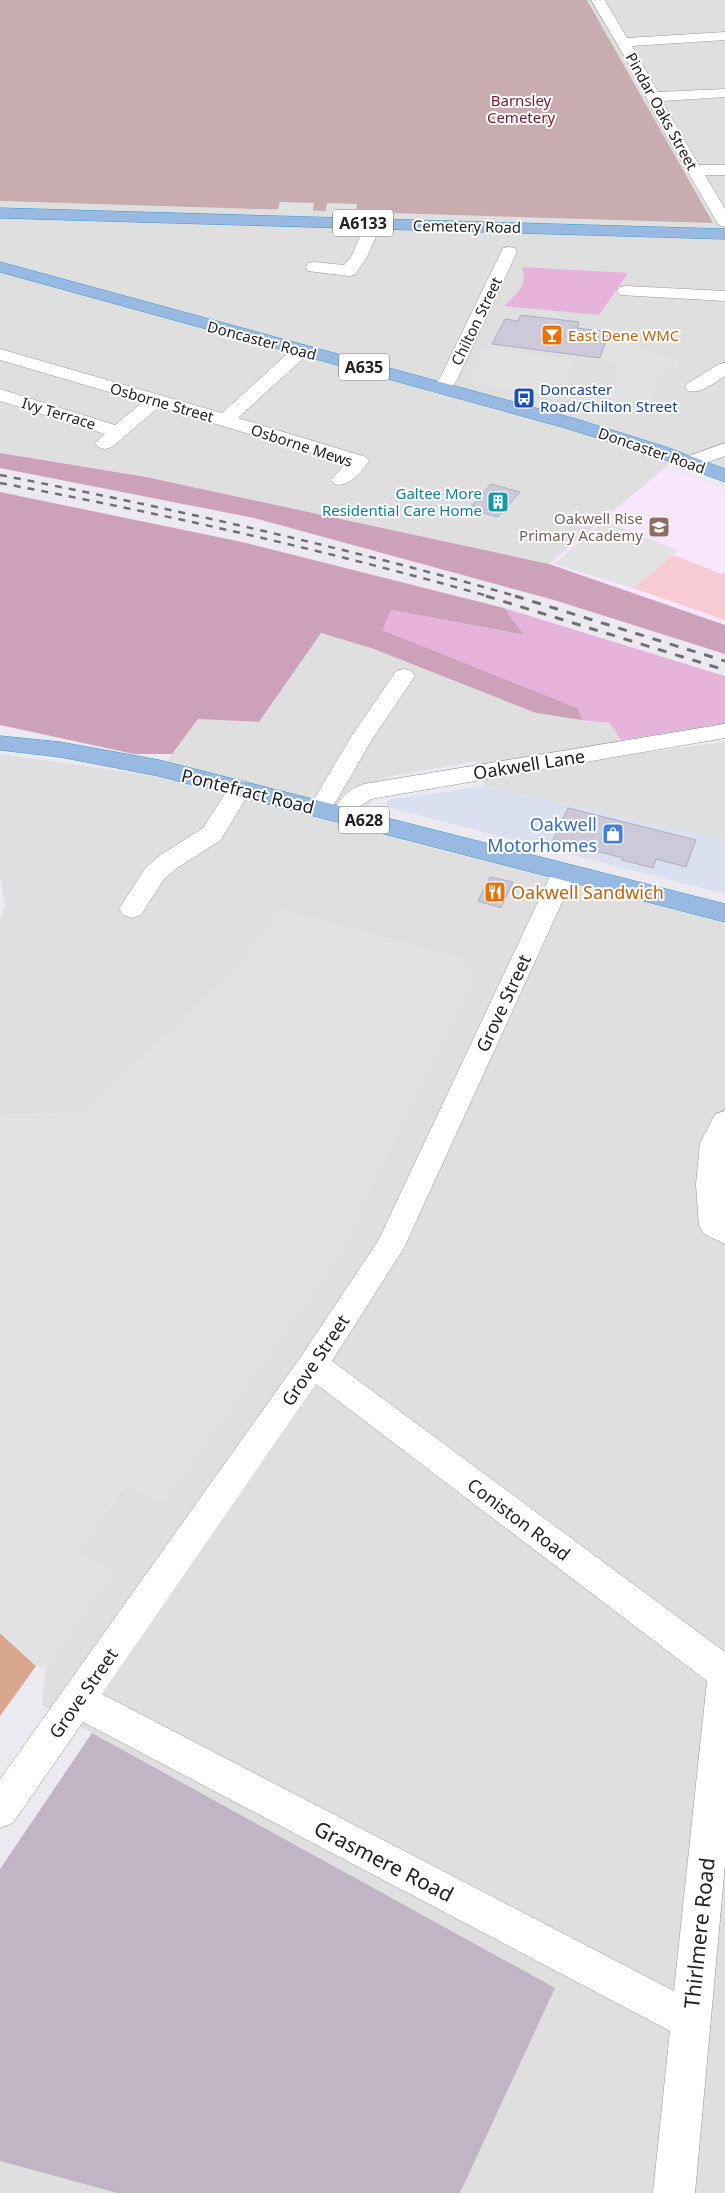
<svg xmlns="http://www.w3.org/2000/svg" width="725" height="2193" font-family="'Noto Sans',sans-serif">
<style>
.residential{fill:#dfdfe0}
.commercial{fill:#dae0f0}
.education{fill:#f7e6fd}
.construction{fill:#c1b5c5}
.grass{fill:#e6b4db}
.forest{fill:#cda1ba}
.cemetery{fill:#c8acb0}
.park{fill:#f6cbd4}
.pitch{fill:#d9a78e}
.parking{fill:#e2e2e2}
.building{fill:#cccad8;stroke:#b0acc2}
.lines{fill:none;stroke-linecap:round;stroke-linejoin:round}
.minor-casing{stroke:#999;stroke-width:1}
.highway-casing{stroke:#3796cf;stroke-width:1}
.minor{fill:#fff;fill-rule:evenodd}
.highway{fill:#98bae2;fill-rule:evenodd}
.rail-far1{stroke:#707070;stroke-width:2.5;stroke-dasharray:7 7;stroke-linecap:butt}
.rail{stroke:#707070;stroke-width:3;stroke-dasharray:9 9;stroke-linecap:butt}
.labels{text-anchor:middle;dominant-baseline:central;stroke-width:4;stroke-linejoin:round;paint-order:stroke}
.far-park-label{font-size:15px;fill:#7b1529;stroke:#fff}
.far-street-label{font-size:15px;fill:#222;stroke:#fff}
.far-food-label{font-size:15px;fill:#c56008;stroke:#fff;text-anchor:start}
.far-transit-label{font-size:15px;fill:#164399;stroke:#fff;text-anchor:start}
.far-culture-label{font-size:15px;fill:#0d838f;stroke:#fff;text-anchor:end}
.far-education-label{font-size:15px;fill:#785e54;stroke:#fff;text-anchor:end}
.shield{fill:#fff;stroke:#646464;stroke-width:1}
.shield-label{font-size:16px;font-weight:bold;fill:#222}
.street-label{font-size:18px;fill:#222;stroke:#fff}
.shop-label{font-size:18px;fill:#366cbe;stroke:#fff;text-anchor:end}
.food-label{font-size:18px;fill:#c56008;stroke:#fff;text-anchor:start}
.near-street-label{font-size:21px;fill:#222;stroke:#fff}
</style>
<rect width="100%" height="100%" fill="#ece9f1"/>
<g class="residential">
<polygon points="587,0 725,0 725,468 684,452 549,564 146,477 0,453 0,201 712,223"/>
<polygon points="321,633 374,649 536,713 610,723 621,740 642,753 725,742 725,840 484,786 475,761 387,777 354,828 725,923 725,2193 460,2193 554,1988 42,1705 46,1668 114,1571 78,1552 126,1485 163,1503 336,1260 476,975 282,909 232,972 84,1112 0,1115 0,921 5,906 0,874 0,754 156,776 198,719 259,722"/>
<polygon points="0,2161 117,2193 0,2193"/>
</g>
<polygon class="commercial" points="484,786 725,840 725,894 387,807 387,800"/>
<polygon class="education" points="665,468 725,490 725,625 549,564"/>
<polygon class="construction" points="92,1733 555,1988 460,2193 117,2193 0,2161 0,1869"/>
<g class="grass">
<path d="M 522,267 L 628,273 L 599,315 L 504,306 C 516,294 529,285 522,267 Z"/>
<polygon points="504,608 725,676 725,723 621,740 610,723 582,720 578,708 381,630 391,610 523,635"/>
</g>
<g class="forest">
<polygon points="0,453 146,477 549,564 725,625 725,654 554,600 254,518 0,468"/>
<polygon points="0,492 242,542 504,608 524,635 391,610 382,630 578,708 582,720 536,713 374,649 321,633 259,722 198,719 172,754 134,754 0,725"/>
</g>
<polygon class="cemetery" points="0,0 587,0 713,223 0,201"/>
<polygon class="park" points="673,555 722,574 725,572 725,620 633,588"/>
<polygon class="pitch" points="0,1633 36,1666 0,1716"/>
<g class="parking">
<polygon points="280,202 314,203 312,215 277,214"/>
<polygon points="327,203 357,204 355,217 325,216"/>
<polygon points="607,338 622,340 679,361 677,370 661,369 651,401 646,404 608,398 617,366 600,358"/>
<polygon points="485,347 574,360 558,399 467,383"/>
<polygon points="604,521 678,550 633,588 554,564"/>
<polygon points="282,909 464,958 476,975 336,1260 162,1504 125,1485 78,1552 115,1571 46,1668 36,1666 0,1633 0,1115 84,1112 232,972"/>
</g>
<g class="building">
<polygon points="521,315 579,322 577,328 609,332 600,358 492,344 505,319 518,321"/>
<polygon points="491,484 520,492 498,517 469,509"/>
<polygon points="568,808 696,840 686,867 656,859 653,868 622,860 623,858 553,840"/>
<polygon points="490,877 513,882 501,908 478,901"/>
</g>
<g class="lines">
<g class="minor-casing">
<g id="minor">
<polygon points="591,0 605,0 627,38 725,32 725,40 632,46 658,92 725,89 725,97 662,101 699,165 725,165 725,175 705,175 725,209 725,227 719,225 717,222 659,123 632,69"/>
<polygon points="374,218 380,220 382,223 367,257 355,275 349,276 308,271 306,267 308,263 314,262 344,265 351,257 366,223 368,220"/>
<path d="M 509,247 L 515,248 L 517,252 L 457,380 C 451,389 445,395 434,392 L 431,388 L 440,378 L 501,252 L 503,248 Z"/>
<polygon points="626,286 725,291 725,301 620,295 617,291 620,287"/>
<path d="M 302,345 L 308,346 L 311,350 L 308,354 L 238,418 L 366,457 L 369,461 C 360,473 349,488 334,484 L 331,480 L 346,463 L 159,407 L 112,447 L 105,449 L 98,447 L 95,443 L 105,434 L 0,401 L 0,389 L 115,425 L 143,402 L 0,360 L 0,349 L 222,413 L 296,346 Z"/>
<path d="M 725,363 L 725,376 C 714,383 701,394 688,391 L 685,387 L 688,383 L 719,364 Z"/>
<polygon points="725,443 725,456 697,466 690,468 683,466 680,462 683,458"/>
<polygon points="404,669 412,671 415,676 373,738 328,815 320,817 312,815 308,809 351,737 396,671"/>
<path d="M 725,724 L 725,738 L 371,799 L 359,807 L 351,821 L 343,823 L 335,821 L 331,815 C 339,800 347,789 364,784 Z"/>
<polygon points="240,780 248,783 252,788 221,840 177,868 164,879 141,915 132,918 123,915 119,909 146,867 159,856 203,828 232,783"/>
<path d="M 564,864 L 573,866 L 576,872 L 404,1248 L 332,1361 L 725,1652 L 725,1864 L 695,2193 L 653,2193 L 670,2031 L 83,1722 L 13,1823 L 0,1828 L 0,1779 L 302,1355 L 378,1241 L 552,872 L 555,866 ZM 316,1384 L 707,1681 L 674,1991 L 102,1694 Z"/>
<polygon points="725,1111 725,1244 704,1234 699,1226 696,1185 700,1143 715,1114"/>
</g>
</g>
<g class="highway-casing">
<g id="highway">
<polygon points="0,208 725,229 725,239 0,218"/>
<polygon points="0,262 576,419 666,447 725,469 725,482 652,455 562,427 0,272"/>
<polygon points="0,736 60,742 159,760 725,904 725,922 159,776 60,757 0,750"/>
</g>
</g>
<use href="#minor" class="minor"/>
<use href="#highway" class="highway"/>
<g class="rail-far1">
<path d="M 0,475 C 175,509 348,548 519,597"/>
<path d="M 0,483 C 165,514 329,551 491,597"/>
</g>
<g class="rail">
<polyline points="486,596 725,670"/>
<polyline points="515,596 725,661"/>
</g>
</g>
<defs>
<g id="bar-square" transform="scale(1.125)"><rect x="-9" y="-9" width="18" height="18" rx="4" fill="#e8710a" stroke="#fff"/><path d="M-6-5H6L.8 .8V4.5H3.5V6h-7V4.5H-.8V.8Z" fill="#fff"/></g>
<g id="bus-square" transform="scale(1.125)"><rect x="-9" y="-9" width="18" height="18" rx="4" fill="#1a4fb4" stroke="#fff"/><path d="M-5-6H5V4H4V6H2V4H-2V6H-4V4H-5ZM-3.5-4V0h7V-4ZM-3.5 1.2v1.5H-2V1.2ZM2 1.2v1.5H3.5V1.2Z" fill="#fff"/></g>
<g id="building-square" transform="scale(1.125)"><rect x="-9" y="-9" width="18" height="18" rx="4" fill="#0f9aa8" stroke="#fff"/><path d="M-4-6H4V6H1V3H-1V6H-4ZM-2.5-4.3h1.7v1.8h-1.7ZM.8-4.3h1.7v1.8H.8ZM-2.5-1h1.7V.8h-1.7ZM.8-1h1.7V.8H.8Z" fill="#fff"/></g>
<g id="school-square" transform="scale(1.125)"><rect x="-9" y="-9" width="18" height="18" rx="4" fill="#8d6e63" stroke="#fff"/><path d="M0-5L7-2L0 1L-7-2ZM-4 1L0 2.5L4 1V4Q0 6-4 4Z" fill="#fff"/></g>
<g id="shop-square" transform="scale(1.125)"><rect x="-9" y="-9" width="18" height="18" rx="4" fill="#3f7fe0" stroke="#fff"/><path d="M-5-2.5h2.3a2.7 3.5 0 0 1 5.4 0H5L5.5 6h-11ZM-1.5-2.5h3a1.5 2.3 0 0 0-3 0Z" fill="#fff"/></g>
<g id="restaurant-square" transform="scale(1.125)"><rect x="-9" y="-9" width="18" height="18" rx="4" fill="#e8710a" stroke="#fff"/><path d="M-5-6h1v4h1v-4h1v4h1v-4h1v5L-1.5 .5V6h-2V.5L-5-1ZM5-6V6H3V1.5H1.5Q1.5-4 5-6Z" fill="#fff"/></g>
</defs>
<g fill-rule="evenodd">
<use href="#bar-square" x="552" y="335"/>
<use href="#bus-square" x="524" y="398"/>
<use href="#building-square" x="498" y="502"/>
<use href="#school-square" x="659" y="527"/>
<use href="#shop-square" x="613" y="834"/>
<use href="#restaurant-square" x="495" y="892"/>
</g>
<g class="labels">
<g class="far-park-label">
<text x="521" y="100">Barnsley<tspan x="521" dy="17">Cemetery</tspan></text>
</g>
<g class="far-street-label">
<text transform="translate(662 111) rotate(61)">Pindar Oaks Street</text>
<text transform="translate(467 226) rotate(1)">Cemetery Road</text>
<text transform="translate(476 321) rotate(-64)">Chilton Street</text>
<text transform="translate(262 340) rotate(15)">Doncaster Road</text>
<text transform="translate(162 402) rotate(16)">Osborne Street</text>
<text transform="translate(59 413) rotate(17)">Ivy Terrace</text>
<text transform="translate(302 445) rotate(18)">Osborne Mews</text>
<text transform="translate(652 450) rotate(19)">Doncaster Road</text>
</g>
<g class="far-food-label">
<text x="568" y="335">East Dene WMC</text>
</g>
<g class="far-transit-label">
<text x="540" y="389">Doncaster<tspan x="540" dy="17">Road/Chilton Street</tspan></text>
</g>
<g class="far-culture-label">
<text x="482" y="493">Galtee More<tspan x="482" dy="17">Residential Care Home</tspan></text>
</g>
<g class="far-education-label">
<text x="643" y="518">Oakwell Rise<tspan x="643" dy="17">Primary Academy</tspan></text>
</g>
<g class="shield">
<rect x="333" y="209.5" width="60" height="27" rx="4"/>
<rect x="339" y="353.5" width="50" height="27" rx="4"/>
<rect x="339" y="806.5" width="50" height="27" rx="4"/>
</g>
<g class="shield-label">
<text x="363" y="223">A6133</text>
<text x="364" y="367">A635</text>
<text x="364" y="820">A628</text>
</g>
<g class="street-label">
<text transform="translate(529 764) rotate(-9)">Oakwell Lane</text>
<text transform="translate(248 791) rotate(14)">Pontefract Road</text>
<text transform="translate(503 1003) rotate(-65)">Grove Street</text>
<text transform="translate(315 1360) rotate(-56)">Grove Street</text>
<text transform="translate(519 1519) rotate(37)">Coniston Road</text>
<text transform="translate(83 1693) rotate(-55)">Grove Street</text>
</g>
<g class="shop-label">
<text x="597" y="824">Oakwell<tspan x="597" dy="21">Motorhomes</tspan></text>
</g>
<g class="food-label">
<text x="511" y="892">Oakwell Sandwich</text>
</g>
<g class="near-street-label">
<text transform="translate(384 1861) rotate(27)">Grasmere Road</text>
<text transform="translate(699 1933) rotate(-84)">Thirlmere Road</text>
</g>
</g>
</svg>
